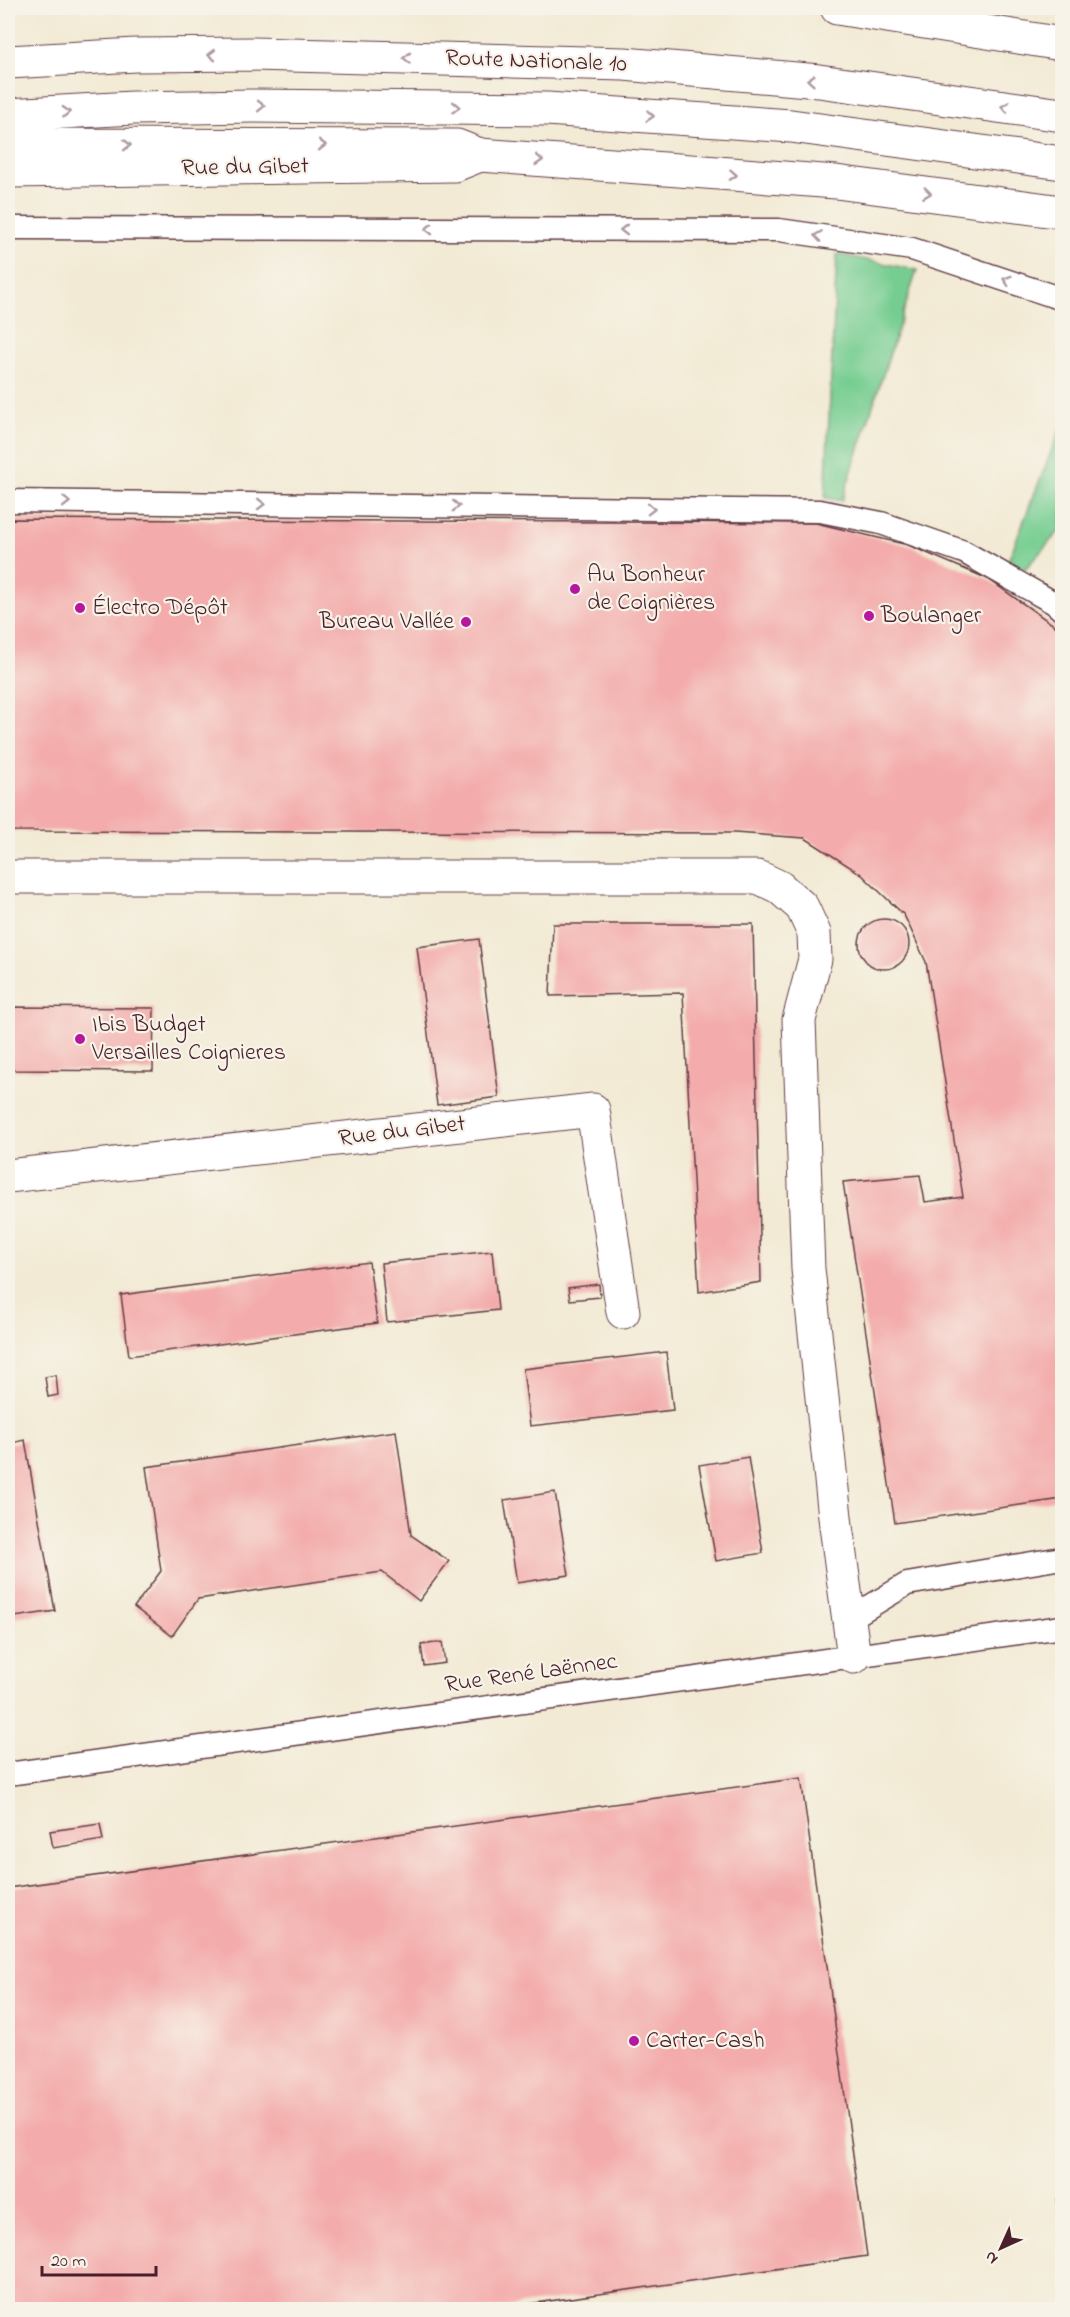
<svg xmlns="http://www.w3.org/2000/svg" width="1070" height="2317" font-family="'Indie Flower',sans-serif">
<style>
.green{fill:#76cd91;stroke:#60765e;stroke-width:1.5}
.building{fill:#f3acab}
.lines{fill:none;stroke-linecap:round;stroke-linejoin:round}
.lane-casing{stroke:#633d44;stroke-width:25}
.street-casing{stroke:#633d44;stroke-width:35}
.secondary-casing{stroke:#633d44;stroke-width:35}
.primary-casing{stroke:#633d44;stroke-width:35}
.lane{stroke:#fff;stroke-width:22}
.street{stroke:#fff;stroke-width:33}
.secondary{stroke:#fff;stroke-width:33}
.primary{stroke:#fff;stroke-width:33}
.oneway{stroke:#ae9aa0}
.poi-dot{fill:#b5179e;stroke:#f7f3e8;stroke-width:2}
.labels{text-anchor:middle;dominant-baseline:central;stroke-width:4.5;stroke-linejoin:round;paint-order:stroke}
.street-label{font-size:24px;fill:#4a1f2b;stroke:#f7f3e8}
.poi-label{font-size:24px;fill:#4a1f2b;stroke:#f7f3e8;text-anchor:start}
</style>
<rect width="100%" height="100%" fill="#f7f3e8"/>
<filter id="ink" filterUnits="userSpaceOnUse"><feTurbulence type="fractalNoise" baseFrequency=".0167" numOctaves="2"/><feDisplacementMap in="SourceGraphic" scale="12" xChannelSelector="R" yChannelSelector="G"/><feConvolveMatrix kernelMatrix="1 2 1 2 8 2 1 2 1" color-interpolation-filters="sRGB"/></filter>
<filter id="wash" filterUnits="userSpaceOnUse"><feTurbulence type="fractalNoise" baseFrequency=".008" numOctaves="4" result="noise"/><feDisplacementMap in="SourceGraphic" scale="24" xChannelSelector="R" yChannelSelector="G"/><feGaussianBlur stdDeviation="1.35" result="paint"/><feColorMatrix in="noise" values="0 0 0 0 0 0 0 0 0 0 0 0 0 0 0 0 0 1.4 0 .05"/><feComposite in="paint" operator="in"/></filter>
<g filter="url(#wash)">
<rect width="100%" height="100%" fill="#f2ead4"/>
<g class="green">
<polygon points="837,254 917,270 842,501 825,498"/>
<polygon points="1062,424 1062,528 1025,569 1008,561"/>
</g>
<g id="blocks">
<g class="building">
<polygon points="8,519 816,523 908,545 988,579 1062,631 1062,1499 895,1523 843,1182 920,1175 925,1202 963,1197 926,962 904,915 861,874 805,838 734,833 8,831"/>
<circle cx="884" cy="944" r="25"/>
<polygon points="553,924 753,924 761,1282 699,1292 683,993 550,996"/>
<polygon points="479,939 499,1097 437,1105 417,947"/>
<polygon points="8,1007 154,1008 153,1071 8,1070"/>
<polygon points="492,1251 498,1310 387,1322 381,1263"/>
<polygon points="369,1262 377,1323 129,1356 121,1295"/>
<polygon points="599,1284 600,1297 570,1300 568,1288"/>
<polygon points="666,1352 673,1410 530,1426 523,1369"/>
<polygon points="56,1375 58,1395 48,1397 45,1377"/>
<polygon points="396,1431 411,1535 449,1561 419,1601 382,1572 198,1599 172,1636 134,1607 161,1571 146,1467"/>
<polygon points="25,1440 55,1611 8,1618 8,1444"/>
<polygon points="748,1457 763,1553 716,1561 699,1465"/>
<polygon points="555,1492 569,1575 517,1583 504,1500"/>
<polygon points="442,1642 445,1663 424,1666 421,1645"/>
<polygon points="801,1778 867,2256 486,2310 8,2310 8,1888"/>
<polygon points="100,1824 103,1840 53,1848 50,1831"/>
<polygon points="1062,2198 1062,2228 1061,2228 1057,2199"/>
</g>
</g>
</g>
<g filter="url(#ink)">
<use href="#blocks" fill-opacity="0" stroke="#633d44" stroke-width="1.5"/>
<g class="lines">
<g class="lane-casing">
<g id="lane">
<polyline points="8,228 779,230 912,249 1062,299"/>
<polyline points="8,501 820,511 881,523 964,552 1054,603 1062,610"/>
<polyline points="849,1619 907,1584 1062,1558"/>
<polyline points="8,1774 1062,1627"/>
</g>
</g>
<g class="street-casing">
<g id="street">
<polyline points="837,8 1062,44"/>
<polyline points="8,171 455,165 480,155"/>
<polyline points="8,877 758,877 779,887 802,907 814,933 815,959 799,1020 808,1269 836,1526 854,1657"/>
<polyline points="8,1176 593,1110 623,1312"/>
</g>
</g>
<g class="secondary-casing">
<polyline id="secondary" points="480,155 836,182 1062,212"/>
</g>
<g class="primary-casing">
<g id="primary">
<polyline points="8,62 136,55 253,54 624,64 819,81 1062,115"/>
<polyline points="8,115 133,108 253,106 547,109 791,126 1062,163"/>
<polyline points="8,135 26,145 457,146 480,155"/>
</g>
</g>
<use href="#lane" class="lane"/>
<use href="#street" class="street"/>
<use href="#secondary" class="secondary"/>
<use href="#primary" class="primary"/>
</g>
<defs><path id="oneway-chevron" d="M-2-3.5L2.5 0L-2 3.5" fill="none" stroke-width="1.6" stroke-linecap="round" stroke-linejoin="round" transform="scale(1.5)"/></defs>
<g class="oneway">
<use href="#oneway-chevron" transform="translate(212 55) rotate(180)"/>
<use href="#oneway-chevron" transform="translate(407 58) rotate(-179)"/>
<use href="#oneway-chevron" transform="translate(811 80) rotate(-175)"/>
<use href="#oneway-chevron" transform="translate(261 106) rotate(-1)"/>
<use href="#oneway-chevron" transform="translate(456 107) rotate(1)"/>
<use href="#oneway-chevron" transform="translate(1005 107) rotate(-172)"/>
<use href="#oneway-chevron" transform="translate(66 112) rotate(-3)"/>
<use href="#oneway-chevron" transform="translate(650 116) rotate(4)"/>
<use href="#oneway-chevron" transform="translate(127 145)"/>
<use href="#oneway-chevron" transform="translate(322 145)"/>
<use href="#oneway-chevron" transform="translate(539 160) rotate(4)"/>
<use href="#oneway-chevron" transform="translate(733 175) rotate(4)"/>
<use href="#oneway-chevron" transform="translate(927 193) rotate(7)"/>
<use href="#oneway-chevron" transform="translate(429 229) rotate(-180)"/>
<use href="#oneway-chevron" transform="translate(624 230) rotate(-180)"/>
<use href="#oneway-chevron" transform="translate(818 236) rotate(-172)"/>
<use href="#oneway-chevron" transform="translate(1007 280) rotate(-162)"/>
<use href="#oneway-chevron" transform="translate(66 502) rotate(1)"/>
<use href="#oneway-chevron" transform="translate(261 504) rotate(1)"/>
<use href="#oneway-chevron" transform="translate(456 506) rotate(1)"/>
<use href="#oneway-chevron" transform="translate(651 509) rotate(1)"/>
</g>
</g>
<g class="poi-dot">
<circle cx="575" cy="589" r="6"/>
<circle cx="80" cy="608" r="6"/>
<circle cx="869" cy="616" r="6"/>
<circle cx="466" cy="622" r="6"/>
<circle cx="80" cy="1039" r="6"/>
<circle cx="634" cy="2041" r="6"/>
</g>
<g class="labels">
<g class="street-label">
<text transform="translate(536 62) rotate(2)">Route Nationale 10</text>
<text transform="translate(245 168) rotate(-1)">Rue du Gibet</text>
<text transform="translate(402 1132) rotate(-7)">Rue du Gibet</text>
<text transform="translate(531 1674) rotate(-8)">Rue René Laënnec</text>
</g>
<g class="poi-label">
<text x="587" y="575">Au Bonheur<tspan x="587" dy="28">de Coignières</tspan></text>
<text x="92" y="608">Électro Dépôt</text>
<text x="881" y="616">Boulanger</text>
<text x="454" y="622" text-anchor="end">Bureau Vallée</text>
<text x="92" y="1025">Ibis Budget<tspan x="92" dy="28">Versailles Coignieres</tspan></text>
<text x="646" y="2041">Carter-Cash</text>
</g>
</g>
<rect width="1070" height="2317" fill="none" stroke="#f7f3e8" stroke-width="30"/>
<g transform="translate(1001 2248) rotate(225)" stroke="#f7f3e8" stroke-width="4.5" paint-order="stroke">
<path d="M0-4.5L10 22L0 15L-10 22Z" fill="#4a1f2b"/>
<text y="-9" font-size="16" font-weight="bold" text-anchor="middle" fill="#4a1f2b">N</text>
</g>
<path d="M42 2266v9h114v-9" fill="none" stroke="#4a1f2b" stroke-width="3"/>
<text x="51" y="2266" font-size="18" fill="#4a1f2b" stroke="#f7f3e8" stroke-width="4.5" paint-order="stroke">20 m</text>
</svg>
